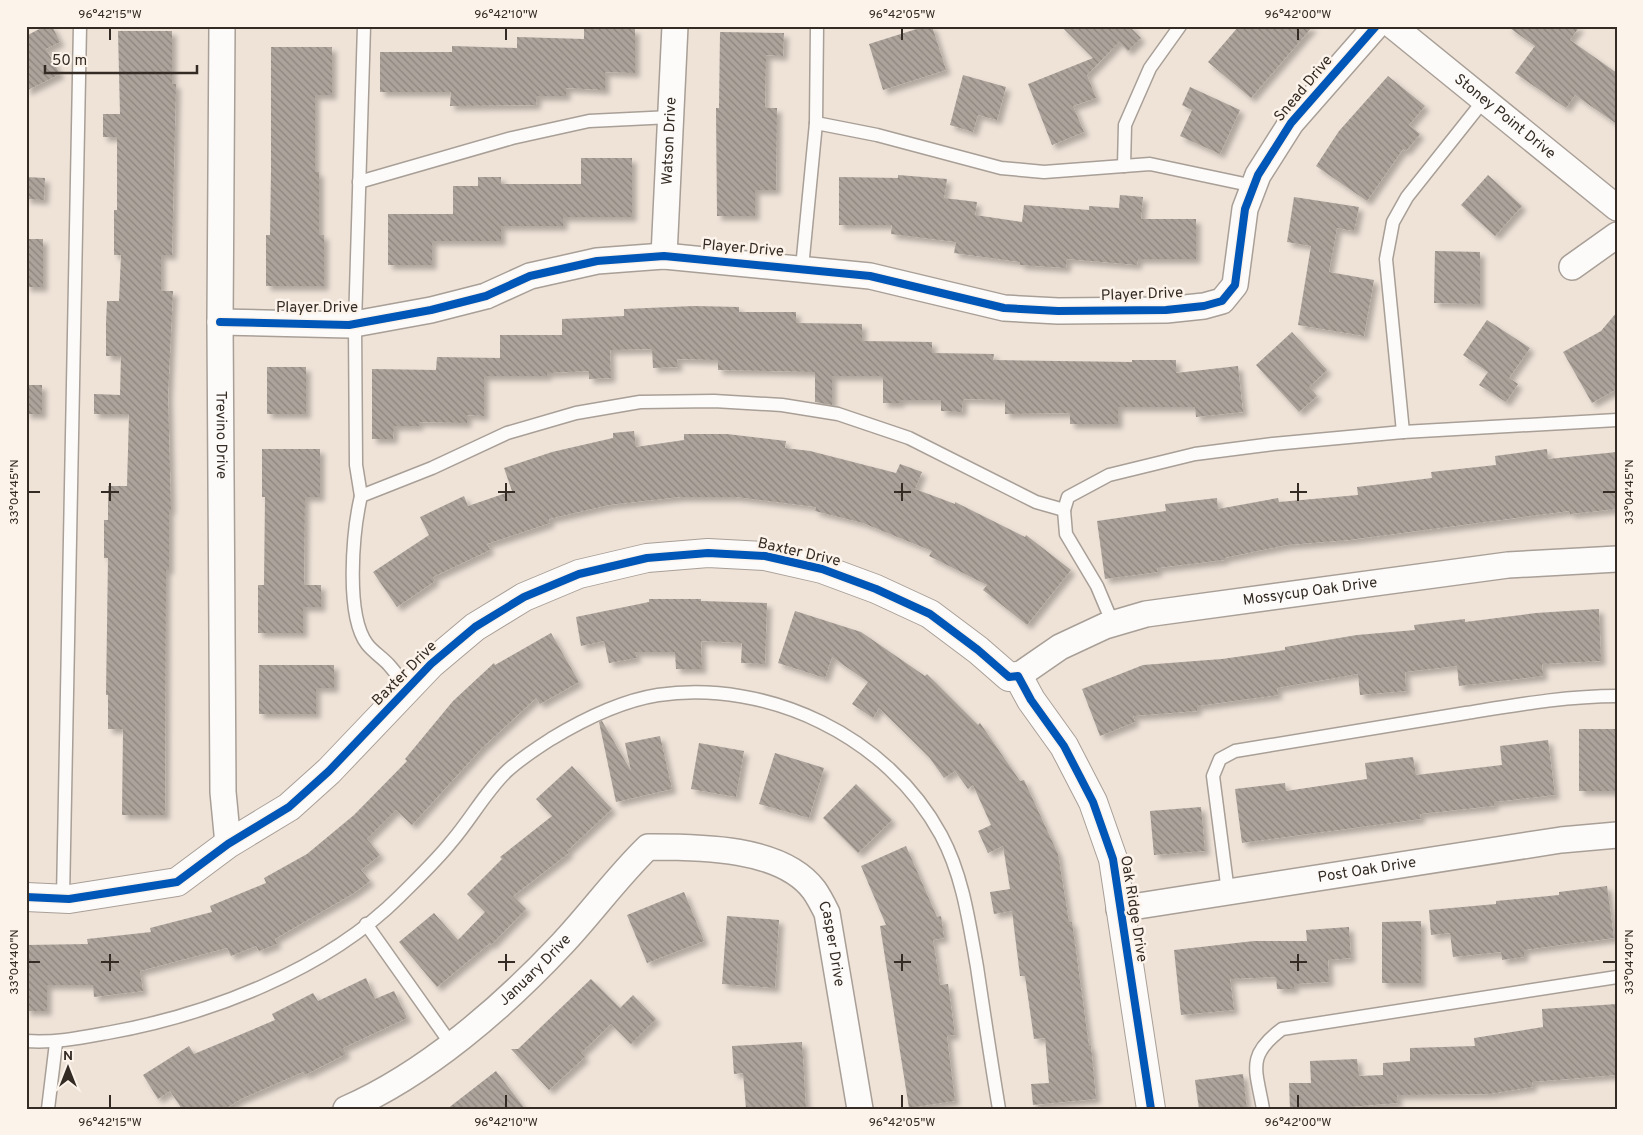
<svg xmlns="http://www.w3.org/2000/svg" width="1643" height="1135" font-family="Overpass,sans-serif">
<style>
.building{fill:url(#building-back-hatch);filter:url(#shadow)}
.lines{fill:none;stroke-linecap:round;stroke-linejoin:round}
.service-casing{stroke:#a89f97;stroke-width:15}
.minor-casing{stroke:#a89f97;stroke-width:28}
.tertiary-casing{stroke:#a89f97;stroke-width:30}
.service{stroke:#fdfbf9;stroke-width:12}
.minor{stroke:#fdfbf9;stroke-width:25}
.tertiary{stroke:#fdfbf9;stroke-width:28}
.cycleway-casing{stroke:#fcf3eb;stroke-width:11}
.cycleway{stroke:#0057b8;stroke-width:8}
.ticks{fill:none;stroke:#342c24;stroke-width:2}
.labels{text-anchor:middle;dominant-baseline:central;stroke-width:5;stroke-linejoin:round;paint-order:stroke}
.street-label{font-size:15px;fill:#342c24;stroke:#fcf3eb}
.neatline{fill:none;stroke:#342c24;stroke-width:2}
.ticks-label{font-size:12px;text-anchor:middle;fill:#342c24}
</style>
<defs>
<pattern id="building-back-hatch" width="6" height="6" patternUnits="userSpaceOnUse" patternTransform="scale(1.25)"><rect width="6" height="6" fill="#aca39b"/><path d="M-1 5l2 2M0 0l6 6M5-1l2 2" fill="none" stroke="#8d857e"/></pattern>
<filter id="shadow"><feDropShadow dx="4.5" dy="4.5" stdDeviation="2.5" flood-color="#0004"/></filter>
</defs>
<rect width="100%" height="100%" fill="#efe3d8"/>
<g class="building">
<polygon points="45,26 52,26 60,42 46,49 60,74 26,91 26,36"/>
<polygon points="926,26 932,26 946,70 883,90 869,44"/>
<polygon points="1061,26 1135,26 1132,29 1141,38 1128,51 1119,42 1087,75 1096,98 1073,106 1084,132 1052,145 1028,84 1093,58"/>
<polygon points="1239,26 1313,26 1251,98 1208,62"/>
<polygon points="1507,26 1580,26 1570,40 1617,73 1617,124 1575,95 1566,108 1515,73 1535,46"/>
<polygon points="584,28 635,29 635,73 605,72 605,90 566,88 566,96 537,96 536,105 450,106 451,92 380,92 380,52 452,52 452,46 517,48 517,37 584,39"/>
<polygon points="118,31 172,31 172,84 176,84 172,255 161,255 161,291 173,291 168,395 171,510 169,510 169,570 166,570 165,815 122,815 123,729 108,729 108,695 106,695 108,558 104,558 104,520 108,520 108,486 127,486 129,414 94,414 94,394 120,395 121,356 106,356 106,323 107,301 119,301 121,255 114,255 114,210 117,210 117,137 103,137 103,114 120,114"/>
<polygon points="720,32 784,33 783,56 766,55 765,108 777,108 776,190 755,190 755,216 717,216 716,108 719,108"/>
<polygon points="271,47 332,47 332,95 315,95 315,172 319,172 319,235 324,235 324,286 266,286 266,235 270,235 271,172"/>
<polygon points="963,75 1006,87 997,120 978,115 973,132 950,125"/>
<polygon points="1388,76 1425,106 1409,125 1420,134 1406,151 1403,149 1367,201 1316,166 1339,131"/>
<polygon points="1190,87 1240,110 1220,154 1180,136 1192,110 1182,105"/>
<polygon points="581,158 632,158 632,217 563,217 563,226 501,226 501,241 432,241 432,265 388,265 388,214 453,214 453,186 478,186 478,177 501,177 501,184 581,184"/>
<polygon points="898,175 947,179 944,198 977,202 975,215 1022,222 1024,205 1089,210 1089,206 1119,208 1120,195 1143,197 1141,219 1196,219 1196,259 1138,259 1137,265 1067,259 1066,268 1020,265 1020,262 954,253 956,242 891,234 892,225 839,225 839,177 898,178"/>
<polygon points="1488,175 1522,206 1495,236 1461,205"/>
<polygon points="26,177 45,178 44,200 26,199"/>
<polygon points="1294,197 1359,207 1354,231 1337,228 1329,272 1374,280 1364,336 1298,325 1311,246 1287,242"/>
<rect x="26" y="239" width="17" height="48"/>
<polygon points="1435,251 1480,252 1480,304 1434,303"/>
<polygon points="694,306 739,307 739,312 796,312 796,323 862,324 862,341 932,342 932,353 994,354 993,360 1132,362 1132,360 1176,360 1176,373 1238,366 1243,412 1196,417 1195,407 1118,407 1118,424 1070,424 1070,413 1005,414 1005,400 963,399 962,412 941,411 941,400 900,400 900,403 883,403 883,376 832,376 832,405 815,402 815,372 718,370 718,360 677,359 678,367 653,368 652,349 610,350 611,378 589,379 589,371 547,373 547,376 484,376 484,416 467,415 467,423 419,422 419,426 394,426 393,439 372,439 372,369 436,370 437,357 500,358 500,335 562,335 562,319 624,316 624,309"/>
<polygon points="1617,312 1617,389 1592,403 1563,352 1601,331"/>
<polygon points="1487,320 1530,348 1509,378 1518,384 1506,402 1479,385 1488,372 1463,355"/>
<polygon points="1292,332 1327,370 1309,387 1317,396 1299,412 1256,365"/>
<rect x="267" y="367" width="39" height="47"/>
<rect x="26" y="385" width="16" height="29"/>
<polygon points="634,431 636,447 684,440 684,434 727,434 786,441 785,448 810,451 896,473 900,464 922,472 915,489 955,504 955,502 1025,537 1026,535 1071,570 1027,625 983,590 987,585 929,556 932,551 863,523 815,511 816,507 736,497 680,497 609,505 549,519 550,523 487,544 490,550 433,577 435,581 397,607 373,572 429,535 420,517 464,496 468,506 512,491 504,468 552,452 613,438 613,433"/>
<polygon points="262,449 320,449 320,497 305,497 304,585 321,585 321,607 303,607 303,633 258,633 258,585 264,585 265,497 262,497"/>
<polygon points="1547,449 1548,459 1617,452 1617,509 1570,514 1569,511 1349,540 1287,545 1224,558 1224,560 1157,568 1158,572 1105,579 1097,521 1166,511 1165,504 1217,498 1218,509 1278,498 1279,502 1358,495 1357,487 1432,478 1431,472 1496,465 1495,456"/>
<polygon points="649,599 701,599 701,601 767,603 765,664 741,663 742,643 701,641 702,669 676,669 675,652 635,652 637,658 609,663 604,641 581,646 576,617 649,602"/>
<polygon points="1599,609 1601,661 1542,664 1543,676 1459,686 1457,666 1405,672 1406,691 1360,695 1358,674 1277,688 1278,695 1197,706 1197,711 1133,716 1135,722 1100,736 1082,689 1143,665 1222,659 1285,650 1285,647 1357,635 1415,630 1414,625 1465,619 1465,622 1536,613"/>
<polygon points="795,611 861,632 925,676 927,674 978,725 980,723 1020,781 1024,780 1058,854 1069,922 1072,922 1089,1046 1091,1046 1096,1099 1033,1105 1031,1084 1049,1083 1045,1038 1034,1039 1025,976 1020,976 1012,911 994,914 990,892 1010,889 1003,846 988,853 978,831 991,825 973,785 968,789 955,771 944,778 929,757 879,708 873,718 852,704 868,682 832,657 825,678 778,663"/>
<polygon points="551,633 579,682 540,704 536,698 482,748 412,825 396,810 367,839 380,855 361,870 370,881 354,893 275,939 277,944 259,951 256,946 231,956 227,948 140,971 143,991 94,997 93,985 47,985 47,1011 26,1011 26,945 88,944 87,939 151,932 150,928 212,912 210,906 266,883 264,878 307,854 354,815 407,761 405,759 453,701 494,663 495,665"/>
<polygon points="259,665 334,665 334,688 316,688 316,714 259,714"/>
<polygon points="602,721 631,771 625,743 660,736 672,789 616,802 599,722"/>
<rect x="1579" y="729" width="38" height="62"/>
<polygon points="1548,740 1555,795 1494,802 1494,806 1420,814 1421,819 1242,843 1235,789 1285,783 1286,791 1367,779 1365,763 1413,757 1416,775 1502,765 1500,746"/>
<polygon points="699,743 744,751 736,797 691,789"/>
<polygon points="775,753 824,768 809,818 759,804"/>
<polygon points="572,766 612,809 567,851 569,853 513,896 526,909 491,945 490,943 437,987 399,942 434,913 458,940 485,912 467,894 502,859 500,857 552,816 536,799"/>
<polygon points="856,784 892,820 858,853 823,818"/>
<polygon points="1201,807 1205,851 1154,855 1150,811"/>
<polygon points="906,846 937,917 941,916 944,938 933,940 940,985 948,984 955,1035 947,1036 955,1101 909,1108 880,926 886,925 861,866"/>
<polygon points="1607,886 1614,938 1524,950 1524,957 1502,960 1501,952 1453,957 1450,933 1431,935 1429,910 1496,904 1496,901 1559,895 1559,892"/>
<polygon points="684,892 704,941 647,963 627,915"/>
<polygon points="727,916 779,920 775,988 722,984"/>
<polygon points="1421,921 1421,983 1382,983 1382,922"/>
<polygon points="1349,927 1351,958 1328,960 1329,982 1294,984 1294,989 1277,989 1276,977 1230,979 1234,1010 1181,1015 1174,950 1254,941 1307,941 1306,930"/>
<polygon points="366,978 375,999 394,991 407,1018 343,1048 346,1054 305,1075 303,1072 241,1099 225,1109 182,1109 170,1091 158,1099 143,1075 189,1046 194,1054 275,1020 272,1014 313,993 318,1001"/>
<polygon points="591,979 620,1008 633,995 656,1019 631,1044 611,1024 581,1053 585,1057 549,1090 511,1049 518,1049"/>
<polygon points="1617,1004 1617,1075 1532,1082 1533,1087 1489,1094 1397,1095 1398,1103 1325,1109 1290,1109 1289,1083 1311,1083 1310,1061 1357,1059 1359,1076 1383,1075 1383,1063 1410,1061 1410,1048 1475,1046 1474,1038 1543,1027 1542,1009"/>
<polygon points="802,1042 806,1109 746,1109 743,1073 734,1074 732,1046"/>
<polygon points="496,1071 525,1109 447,1109"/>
<polygon points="1243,1074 1247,1109 1199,1109 1195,1080"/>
</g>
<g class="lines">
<g class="service-casing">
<g id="service">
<polyline points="816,123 877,135 1001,168 1044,172 1150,164 1254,186"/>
<polyline points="1124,166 1125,125 1150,68 1180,26"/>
<polyline points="359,182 512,138 589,121 671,117"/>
<polyline points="802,268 816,123 817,26"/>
<polyline points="1403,432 1386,259 1393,222 1407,197 1484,100"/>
<polyline points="361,496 356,465 355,324 364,26"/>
<polyline points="1113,624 1097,586 1066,534 1064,510 1068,497 1109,475 1195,454 1273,444 1403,432 1617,420"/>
<path d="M 408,689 C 402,681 396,673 389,665 C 383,658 373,652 367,644 C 345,615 353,530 361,496 L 432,468 L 507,433 L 576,413 L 640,402 L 714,401 L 782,405 L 838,414 L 909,438 L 1036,502 L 1064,510"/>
<path d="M 1228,892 L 1213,776 L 1220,759 L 1235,751 C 1312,738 1389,725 1466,713 C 1516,705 1566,696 1617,696"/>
<polyline points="63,898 80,26"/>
<polyline points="366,924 451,1044"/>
<path d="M 26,1041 C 55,1043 80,1038 107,1033 C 209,1015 326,970 400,896 C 418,878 437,860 452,841 C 471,819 486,791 507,771 C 520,759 537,748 551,739 C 584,719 620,701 658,695 C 769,679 888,737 941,835 C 963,876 969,922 977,967 C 984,1014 991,1061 999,1109"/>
<polyline points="48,1109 56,1043"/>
<path d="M 1263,1109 C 1256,1069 1246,1056 1282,1029 L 1617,977"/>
</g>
</g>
<g class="minor-casing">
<g id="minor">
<path id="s1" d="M 222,26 L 220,322 L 223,792 L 228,844"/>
<path id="s2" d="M 1393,26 L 1617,208"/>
<path id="s3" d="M 664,256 L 675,26"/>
<polyline points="1572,267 1617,235"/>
<polyline points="220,322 349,325 431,310 486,296 530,276 597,261 664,256 870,276 1004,308 1058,311 1166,310 1204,306 1222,301 1235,285 1245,209 1258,175 1291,123 1376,26"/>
<path id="s4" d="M 1018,676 L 1060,647 L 1105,626 L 1146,614 L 1508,565 L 1617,559"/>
<path id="s5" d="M 1119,909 L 1561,840 L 1617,835"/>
<path id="s6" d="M 346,1109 C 426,1074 503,1007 562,944 C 592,912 617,877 648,847 C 696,847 781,846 814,890 C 819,897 823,905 827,913 L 860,1109"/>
</g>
</g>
<g class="tertiary-casing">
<polyline id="tertiary" points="26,897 69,899 177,882 228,844 289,807 329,771 431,664 475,627 524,597 579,574 647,558 708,553 765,556 822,569 876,589 930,614 978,650 1009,677 1018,676 1031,700 1064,746 1093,802 1113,859 1151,1109"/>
</g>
<use href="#service" class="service"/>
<use href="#minor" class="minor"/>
<use href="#tertiary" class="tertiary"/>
<g class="cycleway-casing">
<g id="cycleway">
<polyline points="220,322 349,325 431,310 486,296 530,276 597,261 664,256 870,276 1004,308 1058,311 1166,310 1204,306 1222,301 1235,285 1245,209 1258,175 1291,123 1376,26"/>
<polyline points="26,897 69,899 177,882 228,844 289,807 329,771 431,664 475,627 524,597 579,574 647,558 708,553 765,556 822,569 876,589 930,614 978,650 1009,677 1018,676 1031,700 1064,746 1093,802 1113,859 1151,1109"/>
</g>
</g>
<use href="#cycleway" class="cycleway"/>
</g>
<path class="ticks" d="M 110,28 L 110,40M 506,28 L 506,40M 902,28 L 902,40M 1298,28 L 1298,40M 110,483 L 110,501M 506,483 L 506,501M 902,483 L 902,501M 1298,483 L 1298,501M 28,492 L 40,492M 101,492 L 119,492M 498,492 L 515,492M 894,492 L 911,492M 1290,492 L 1307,492M 1603,492 L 1616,492M 110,954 L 110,971M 506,954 L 506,971M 902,954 L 902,971M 1298,954 L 1298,971M 28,962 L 40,962M 101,962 L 119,962M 498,962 L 515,962M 894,962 L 911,962M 1290,962 L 1307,962M 1603,962 L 1616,962M 110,1095 L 110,1108M 506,1095 L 506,1108M 902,1095 L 902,1108M 1298,1095 L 1298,1108"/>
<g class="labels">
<g class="street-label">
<text transform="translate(1304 89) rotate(-50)">Snead Drive</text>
<text stroke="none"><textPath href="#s2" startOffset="144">Stoney Point Drive</textPath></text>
<text stroke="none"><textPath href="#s3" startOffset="115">Watson Drive</textPath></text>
<text transform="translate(743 249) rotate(5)">Player Drive</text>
<text transform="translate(1142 295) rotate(-2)">Player Drive</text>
<text x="317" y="308">Player Drive</text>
<text stroke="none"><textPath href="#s1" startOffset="409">Trevino Drive</textPath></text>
<text transform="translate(799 553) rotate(13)">Baxter Drive</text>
<text stroke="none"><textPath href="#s4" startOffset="309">Mossycup Oak Drive</textPath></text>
<text transform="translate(405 674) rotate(-45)">Baxter Drive</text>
<text stroke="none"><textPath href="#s5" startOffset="251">Post Oak Drive</textPath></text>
<text transform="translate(1133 909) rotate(81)">Oak Ridge Drive</text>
<text stroke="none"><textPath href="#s6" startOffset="638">Casper Drive</textPath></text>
<text stroke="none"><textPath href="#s6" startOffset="236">January Drive</textPath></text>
</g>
</g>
<rect width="1643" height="1135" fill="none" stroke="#fcf3eb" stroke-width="55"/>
<g transform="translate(68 1068)" stroke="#fcf3eb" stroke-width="4" paint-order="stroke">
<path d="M0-4L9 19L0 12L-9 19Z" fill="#342c24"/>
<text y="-8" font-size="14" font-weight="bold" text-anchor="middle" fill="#342c24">N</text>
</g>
<path d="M45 65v8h152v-8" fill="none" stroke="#342c24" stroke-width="2.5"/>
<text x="52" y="65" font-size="15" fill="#342c24" stroke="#fcf3eb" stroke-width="4" paint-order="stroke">50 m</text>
<rect x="28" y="28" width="1588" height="1080" class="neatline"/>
<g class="ticks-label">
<text x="110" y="18">96°42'15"W</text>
<text x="506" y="18">96°42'10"W</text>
<text x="902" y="18">96°42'05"W</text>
<text x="1298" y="18">96°42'00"W</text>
<text transform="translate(14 492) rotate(-90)" y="4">33°04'45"N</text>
<text transform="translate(1629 492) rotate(-90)" y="4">33°04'45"N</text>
<text transform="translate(14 962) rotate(-90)" y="4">33°04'40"N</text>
<text transform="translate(1629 962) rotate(-90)" y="4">33°04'40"N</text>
<text x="110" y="1126">96°42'15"W</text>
<text x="506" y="1126">96°42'10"W</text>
<text x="902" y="1126">96°42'05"W</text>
<text x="1298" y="1126">96°42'00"W</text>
</g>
</svg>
